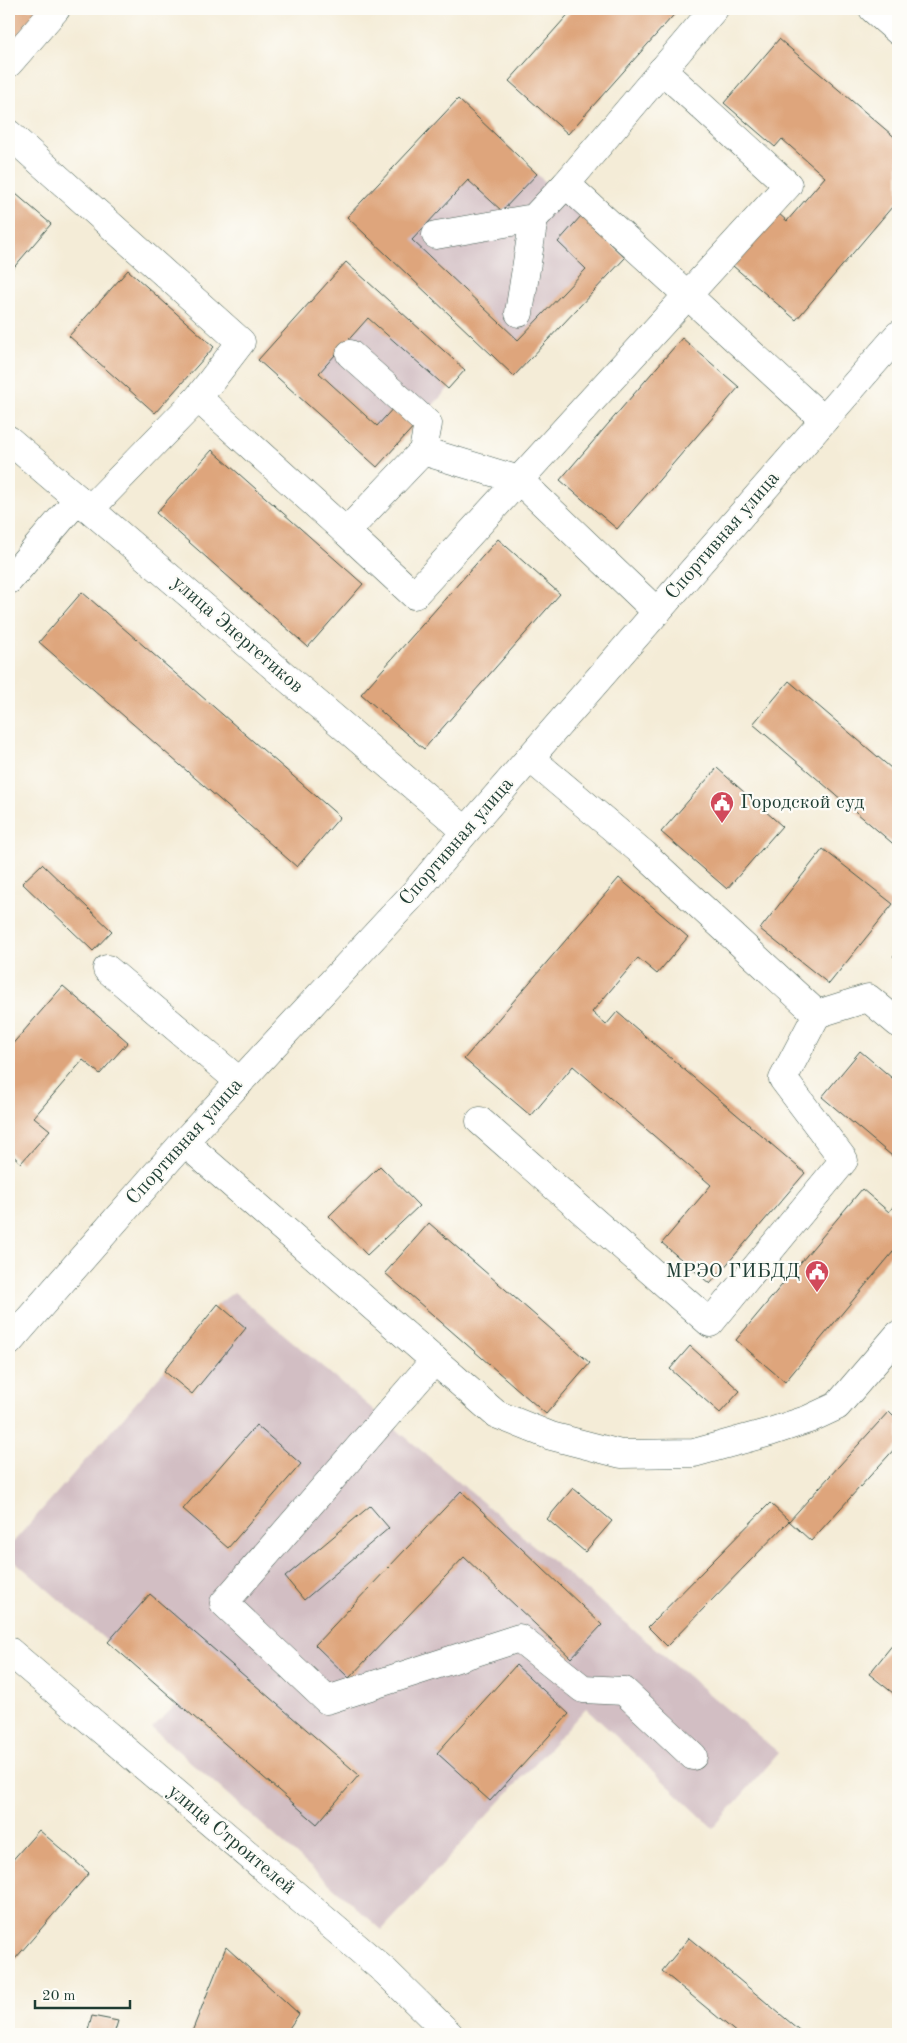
<svg xmlns="http://www.w3.org/2000/svg" width="907" height="2043" font-family="'Old Standard TT',serif">
<style>
.industrial{fill:#d2bec3}
.building{fill:#dea57b}
.lines{fill:none;stroke-linecap:round;stroke-linejoin:round}
.minor-casing{stroke:#3f574c;stroke-width:29}
.minor{stroke:#fff;stroke-width:28}
.labels{text-anchor:middle;dominant-baseline:central;stroke-width:4.5;stroke-linejoin:round;paint-order:stroke}
.street-label{font-size:20px;fill:#1f3d34;stroke:#fdfcf7}
.poi-label{font-size:20px;fill:#1f3d34;stroke:#fdfcf7;text-anchor:start}
</style>
<rect width="100%" height="100%" fill="#fdfcf7"/>
<filter id="ink" filterUnits="userSpaceOnUse"><feTurbulence type="fractalNoise" baseFrequency=".02" numOctaves="2"/><feDisplacementMap in="SourceGraphic" scale="10" xChannelSelector="R" yChannelSelector="G"/><feConvolveMatrix kernelMatrix="1 2 1 2 8 2 1 2 1" color-interpolation-filters="sRGB"/></filter>
<filter id="wash" filterUnits="userSpaceOnUse"><feTurbulence type="fractalNoise" baseFrequency=".0096" numOctaves="4" result="noise"/><feDisplacementMap in="SourceGraphic" scale="20" xChannelSelector="R" yChannelSelector="G"/><feGaussianBlur stdDeviation="1.12" result="paint"/><feColorMatrix in="noise" values="0 0 0 0 0 0 0 0 0 0 0 0 0 0 0 0 0 1.4 0 .05"/><feComposite in="paint" operator="in"/></filter>
<g filter="url(#wash)">
<rect width="100%" height="100%" fill="#f4ecd7"/>
<g class="industrial">
<polygon points="458,99 625,258 514,376 347,217"/>
<polygon points="346,262 465,370 377,467 258,360"/>
<polygon points="234,1292 779,1753 713,1828 586,1708 382,1930 152,1728 178,1703 9,1556 9,1547 164,1371 218,1304"/>
</g>
<g id="blocks">
<g class="building">
<polygon points="9,9 40,9 9,45"/>
<polygon points="573,9 679,9 568,134 509,81"/>
<polygon points="779,39 898,140 898,200 796,320 733,266 778,213 787,221 825,177 782,139 775,147 724,103"/>
<polygon points="458,99 537,174 502,211 468,180 412,240 518,340 586,269 558,242 581,216 625,258 514,376 347,217"/>
<polygon points="9,188 51,224 9,273"/>
<polygon points="346,262 465,370 448,389 368,318 319,373 377,426 395,406 416,424 377,467 258,360"/>
<polygon points="128,270 214,347 155,413 69,336"/>
<polygon points="682,338 739,387 617,529 560,480"/>
<polygon points="212,450 363,584 308,647 156,513"/>
<polygon points="498,539 560,594 424,749 361,694"/>
<polygon points="82,592 340,817 297,867 39,642"/>
<polygon points="789,681 898,774 898,848 753,724"/>
<polygon points="717,768 782,826 727,889 661,832"/>
<polygon points="823,849 893,904 829,984 760,929"/>
<polygon points="42,864 112,931 93,951 22,883"/>
<polygon points="619,878 688,937 657,974 638,958 592,1012 606,1025 617,1012 805,1173 710,1284 662,1243 711,1185 573,1066 531,1116 464,1059"/>
<polygon points="898,951 898,961 893,956"/>
<polygon points="63,986 128,1042 100,1074 83,1060 34,1117 50,1130 21,1163 9,1152 9,1048"/>
<polygon points="860,1051 898,1083 898,1161 822,1097"/>
<polygon points="380,1166 419,1206 367,1255 329,1216"/>
<polygon points="862,1189 889,1212 898,1200 898,1246 785,1382 736,1340"/>
<polygon points="429,1223 590,1363 546,1414 385,1273"/>
<polygon points="218,1304 246,1328 192,1394 164,1371"/>
<polygon points="690,1346 740,1391 720,1413 670,1369"/>
<polygon points="889,1411 898,1420 898,1445 811,1541 789,1521"/>
<polygon points="256,1425 301,1464 228,1548 183,1509"/>
<polygon points="573,1488 612,1521 585,1552 547,1519"/>
<polygon points="461,1491 602,1625 571,1658 464,1557 349,1678 315,1645"/>
<polygon points="770,1503 789,1521 667,1646 648,1627"/>
<polygon points="370,1506 389,1528 304,1600 285,1577"/>
<polygon points="150,1594 359,1775 317,1824 108,1642"/>
<polygon points="898,1638 898,1697 869,1674"/>
<polygon points="516,1665 569,1714 490,1801 437,1753"/>
<polygon points="39,1830 89,1873 9,1966 9,1864"/>
<polygon points="689,1938 804,2034 738,2034 662,1971"/>
<polygon points="226,1947 299,2014 285,2034 191,2034"/>
<polygon points="92,2016 118,2021 114,2034 87,2034"/>
</g>
</g>
</g>
<g filter="url(#ink)">
<use href="#blocks" fill-opacity="0" stroke="#3f574c" stroke-width="1"/>
<g class="lines">
<g class="minor-casing">
<g id="minor">
<polyline points="714,9 566,184 824,420"/>
<polyline points="873,9 898,31"/>
<polyline points="9,63 56,9"/>
<polyline points="9,134 241,342 198,398 346,532 423,451 519,480 657,612"/>
<polyline points="436,235 534,218 566,184"/>
<polyline points="519,313 534,218"/>
<polyline points="350,354 428,424 423,451"/>
<polyline points="9,440 466,831"/>
<polyline points="90,509 198,398"/>
<polyline points="346,532 414,595 788,185 662,70"/>
<polyline points="9,580 78,499"/>
<polyline points="107,969 240,1082"/>
<polyline points="817,1014 868,998 898,1023"/>
<polyline points="480,1121 710,1323 844,1160 783,1079 817,1014 644,854 530,758"/>
<polyline points="184,1142 496,1414 551,1436 621,1454 694,1453 770,1432 809,1419 837,1406 898,1335"/>
<polyline points="9,1342 184,1142 417,890 466,831 898,335"/>
<polyline points="435,1360 224,1603 327,1700 519,1638 583,1689 624,1691 693,1756"/>
<polyline points="9,1651 386,1972 449,2034"/>
</g>
</g>
<use href="#minor" class="minor"/>
</g>
</g>
<defs>
<g id="civic-pin" transform="scale(1.25)"><path d="M0 17L-7.5 6A9.5 9.5 0 1 1 7.5 6Z" fill="#d1495b" stroke="#fdfcf7"/><path d="M-.6-6.5H3V-4.5H.6V-3L4-1V1h2V6H-6V1h2V-1L-.6-3ZM-1.2 2.5V6h2.4V2.5Z" fill="#fff"/></g>
</defs>
<g fill-rule="evenodd">
<use href="#civic-pin" x="722" y="803"/>
<use href="#civic-pin" x="817" y="1272"/>
</g>
<g class="labels">
<g class="street-label">
<text transform="translate(723 536) rotate(-49)">Спортивная улица</text>
<text transform="translate(237 635) rotate(41)">улица Энергетиков</text>
<text transform="translate(457 842) rotate(-49)">Спортивная улица</text>
<text transform="translate(185 1142) rotate(-48)">Спортивная улица</text>
<text transform="translate(231 1840) rotate(40)">улица Строителей</text>
</g>
<g class="poi-label">
<text x="740" y="803">Городской суд</text>
<text x="800" y="1272" text-anchor="end">МРЭО ГИБДД</text>
</g>
</g>
<rect width="907" height="2043" fill="none" stroke="#fdfcf7" stroke-width="30"/>
<path d="M35 2000v8h95v-8" fill="none" stroke="#1f3d34" stroke-width="2.5"/>
<text x="42" y="2000" font-size="15" fill="#1f3d34" stroke="#fdfcf7" stroke-width="4" paint-order="stroke">20 m</text>
</svg>
